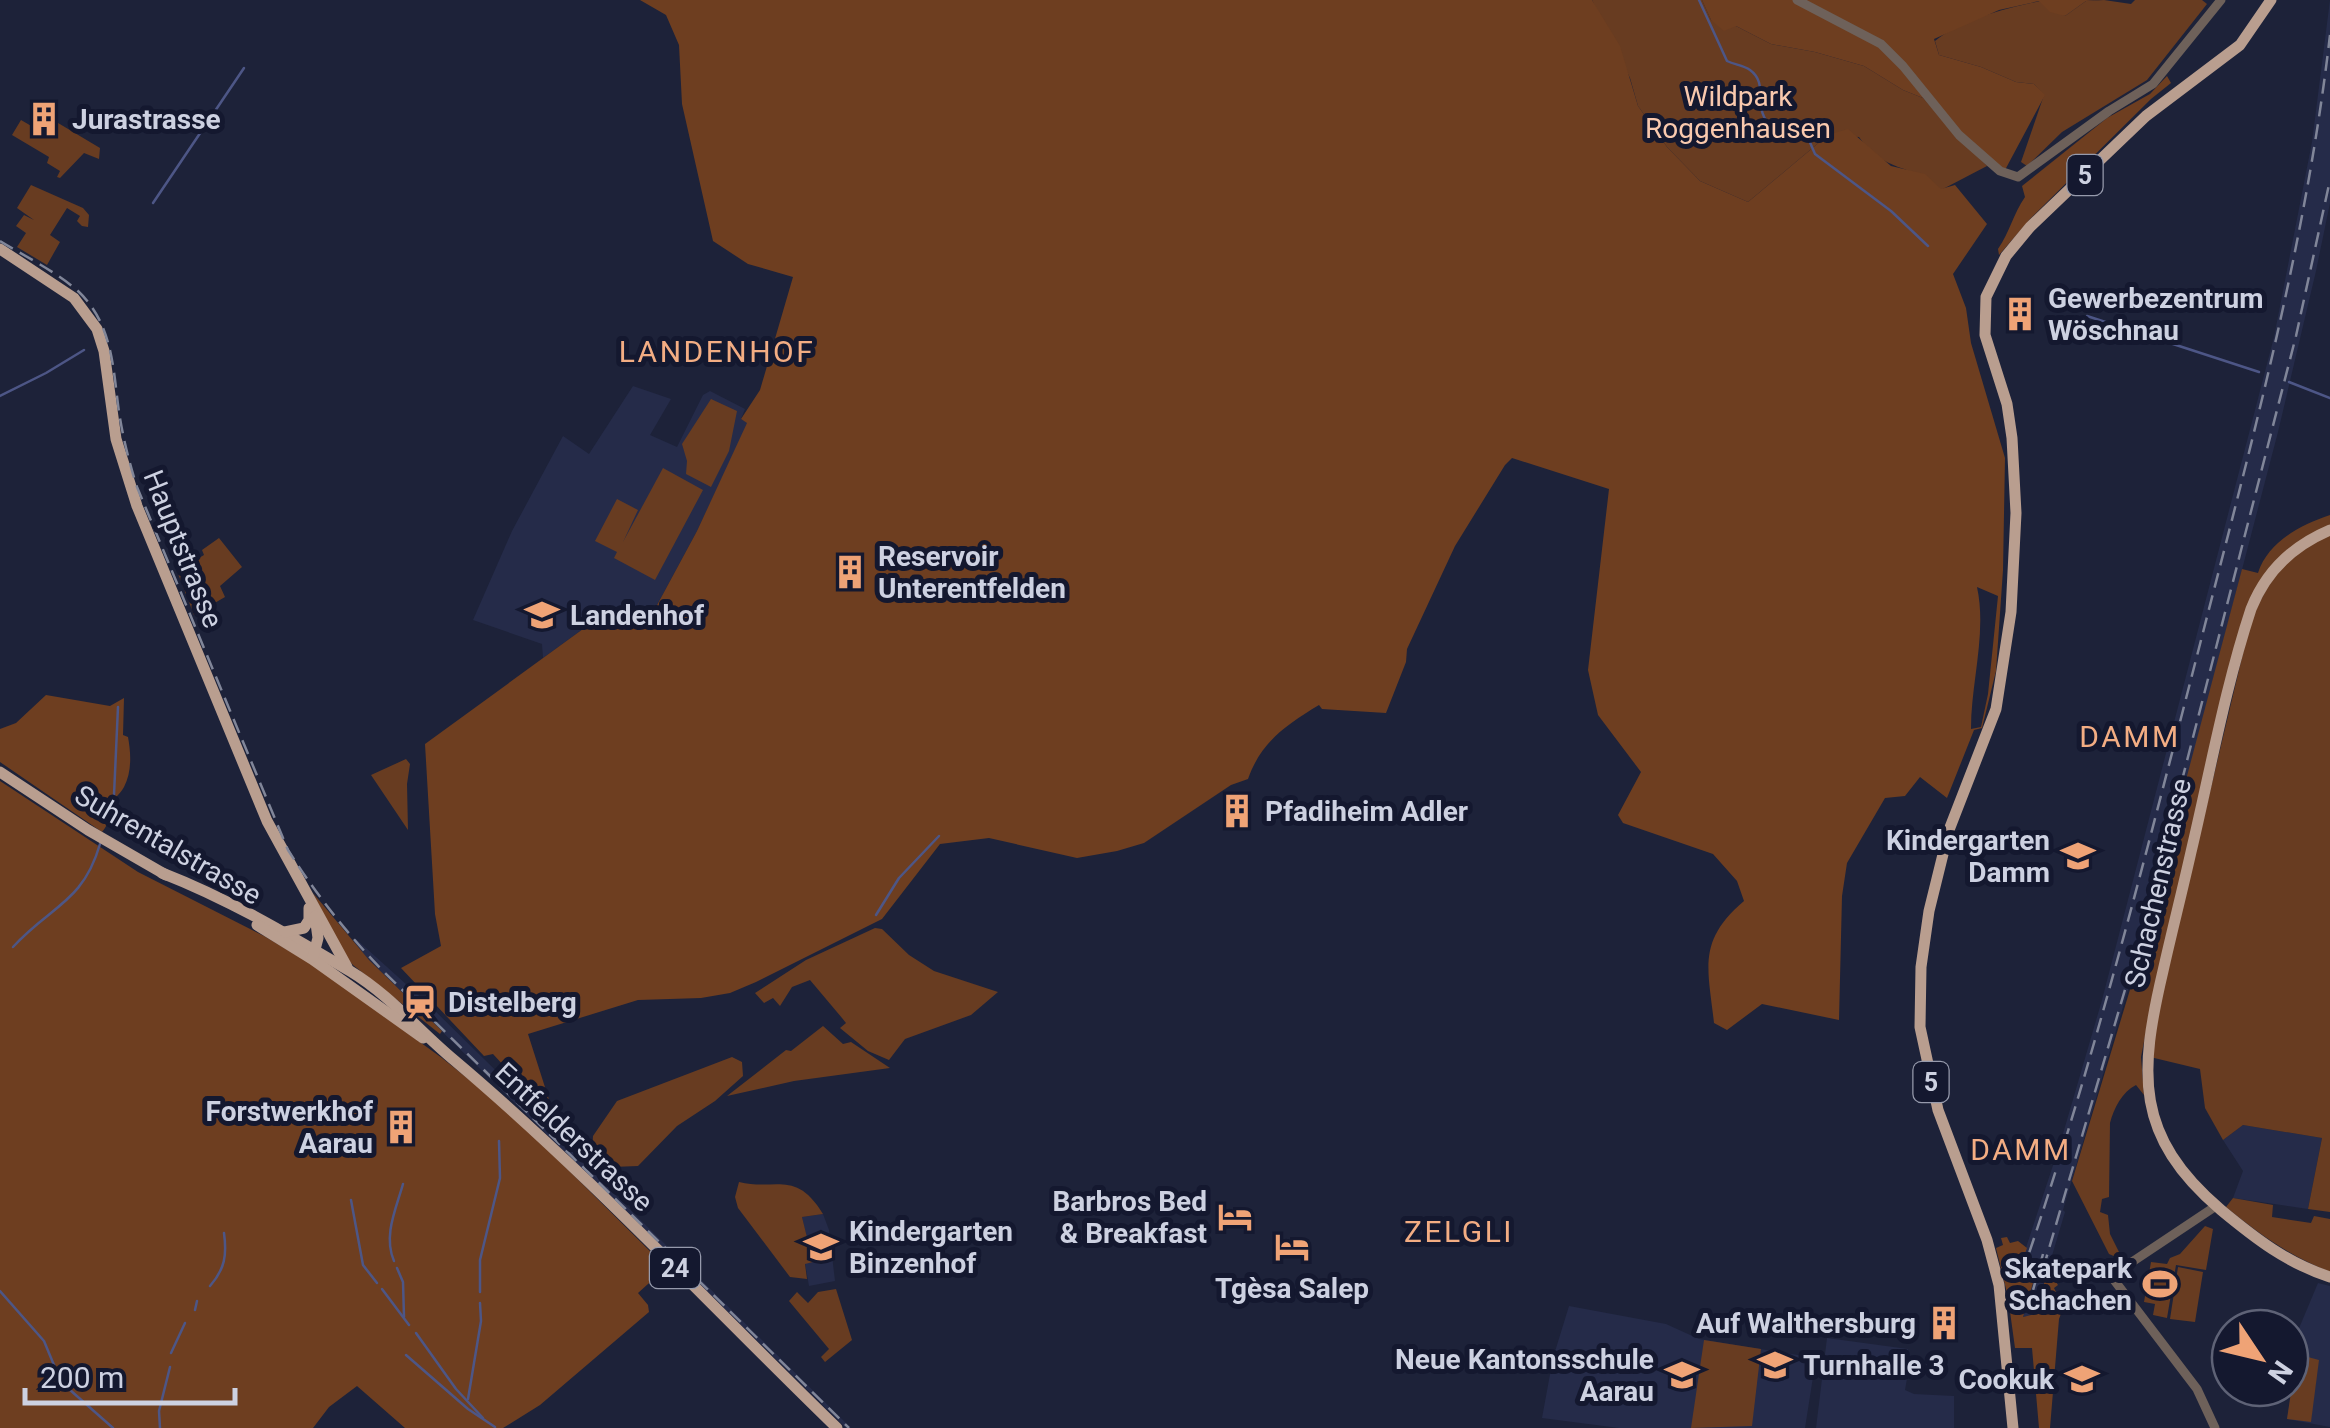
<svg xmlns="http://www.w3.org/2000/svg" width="2330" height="1428" font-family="Roboto,sans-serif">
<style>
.built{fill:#252b49}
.green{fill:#683c21}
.forest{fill:#6e3e20;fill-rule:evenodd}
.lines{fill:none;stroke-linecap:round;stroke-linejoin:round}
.stream{stroke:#4d5686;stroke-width:2.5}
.minor{stroke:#6e615a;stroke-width:9}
.major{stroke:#b99e8f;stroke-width:11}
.rail{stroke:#818699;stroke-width:2.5;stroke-dasharray:15 8;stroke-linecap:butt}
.labels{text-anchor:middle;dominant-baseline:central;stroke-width:10;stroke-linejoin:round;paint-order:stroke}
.shield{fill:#14182f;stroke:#969aac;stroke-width:2.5}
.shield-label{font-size:25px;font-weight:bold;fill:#cdd1e1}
.park-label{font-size:28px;fill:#f9c9ae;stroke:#14182f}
.poi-label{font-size:28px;font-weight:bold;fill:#cdd1e1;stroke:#14182f;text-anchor:start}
.street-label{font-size:28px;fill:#cdd1e1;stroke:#14182f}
.neighbourhood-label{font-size:30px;letter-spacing:2.5px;fill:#f3ad83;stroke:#14182f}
</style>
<rect width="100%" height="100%" fill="#1d2239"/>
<g class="built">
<polygon points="2330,0 2330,203 2316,271 2278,432 2164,868 2063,1210 2065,1212 2043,1286 2047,1288 2044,1301 2039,1300 2036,1314 2023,1317 2034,1276 2016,1278 2060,1144 2102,1000 2274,337 2312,142"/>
<polygon points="633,386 671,399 650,435 677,447 703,395 710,391 745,409 741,419 748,423 697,531 649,620 583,629 543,658 542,644 473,620 512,531 563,436 589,454"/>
<polygon points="356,939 428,1004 536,1110 581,1161 851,1428 846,1428 369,960 353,943"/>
<polygon points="2243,1125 2322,1138 2308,1209 2233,1198 2243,1171 2223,1140"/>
<polygon points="823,1214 829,1230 835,1281 809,1286 805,1263 812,1262 802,1217"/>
<polygon points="2318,1283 2330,1286 2330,1427 2287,1419 2294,1372 2306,1352 2292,1345"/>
<polygon points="1569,1306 1666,1324 1699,1339 1816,1358 1805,1428 1619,1428 1542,1418 1553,1358"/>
<polygon points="1827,1338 1908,1349 1909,1367 1905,1390 1914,1394 1954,1396 1954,1428 1816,1428"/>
</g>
<g class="green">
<path d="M 1592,0 L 1702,0 L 1711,20 L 1736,26 L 1771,44 L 1815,52 L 1864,66 L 1903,90 L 1923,98 L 1987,166 L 1941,190 C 1912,163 1883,173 1859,137 L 1828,135 L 1748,202 L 1700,181 L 1667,147 L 1638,106 L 1630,78 Z"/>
<path d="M 2104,0 L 2131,4 L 2135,0 L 2202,0 L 2207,4 L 2147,80 L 2062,132 L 2027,166 L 2021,162 L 2044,95 L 2034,84 L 2016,82 L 1981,67 L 1939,55 L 1935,41 C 1964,18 2005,9 2040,1 L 2065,16 L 2086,1 Z"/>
<polygon points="48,117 100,148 99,159 84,153 60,178 57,177 60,171 47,163 49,157 12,135 21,120 40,131"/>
<polygon points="31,185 83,208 89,215 88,227 82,226 77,221 80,216 67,208 50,235 60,242 47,265 17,247 26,233 16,226 24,215 34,220 17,208"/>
<polygon points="711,399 737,411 729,451 711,487 686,474 687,461 682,444"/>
<polygon points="663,468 703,490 655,580 614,558 617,552 595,541 617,499 638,510 623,542"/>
<path d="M 2330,515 L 2330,525 L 2258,585 L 2149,1016 L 2141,1057 L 2144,1095 L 2136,1085 C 2122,1092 2114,1108 2110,1123 L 2109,1197 L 2102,1199 L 2100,1212 L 2108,1215 L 2110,1234 L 2123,1260 L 2109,1254 L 2072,1181 L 2132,983 L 2242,569 L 2258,573 C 2268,542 2300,525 2330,515 Z"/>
<path d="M 2330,533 L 2330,1212 L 2308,1209 L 2322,1138 L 2243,1125 L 2223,1140 L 2205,1108 L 2200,1069 L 2150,1057 L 2153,1031 L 2249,628 C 2263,587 2288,549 2330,533 Z"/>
<polygon points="219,538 242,567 220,586 225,597 194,615 177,571 204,555 202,550"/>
<polygon points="406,759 410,764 407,784 408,830 371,775"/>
<polygon points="875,928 882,929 909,955 934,971 998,992 971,1015 905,1039 889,1060 868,1051 840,1028 846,1023 842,1018 810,980 792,987 780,1006 773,998 764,1003 755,993 806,960"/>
<polygon points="823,1026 843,1044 851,1042 890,1068 794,1081 727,1096 786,1050 791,1051"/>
<polygon points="732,1057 742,1062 743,1076 715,1101 677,1126 638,1166 612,1167 592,1152 593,1136 617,1101"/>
<path d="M 739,1182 C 775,1191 796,1169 823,1214 L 802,1217 L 813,1262 L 805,1264 L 807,1279 L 790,1277 L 738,1208 L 735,1197 Z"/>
<path d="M 2233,1198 L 2273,1205 L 2272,1217 L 2311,1223 L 2314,1216 L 2330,1219 L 2330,1272 C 2290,1256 2259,1234 2226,1207 Z"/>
<polygon points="2205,1226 2213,1229 2206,1270 2176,1265 2167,1318 2153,1315 2155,1304 2144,1302 2151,1262 2167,1264 2170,1258 2180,1254"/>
<polygon points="2178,1267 2203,1272 2195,1322 2170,1319"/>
<polygon points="836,1289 852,1340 825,1362 821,1357 829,1349 789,1301 797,1292 808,1303 818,1292"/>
<polygon points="1704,1340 1761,1349 1752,1426 1691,1428"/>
<polygon points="2304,1356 2319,1360 2311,1422 2287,1419 2294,1372"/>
</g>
<g class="forest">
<path d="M 640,0 L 1592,0 L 1620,46 L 1638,106 L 1667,147 L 1700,181 L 1748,202 L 1828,135 L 1848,129 L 1891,166 L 1925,174 L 1941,189 L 1955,185 L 1987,224 L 1953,274 L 1966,308 L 1971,343 L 2005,458 L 2003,570 L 1996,671 L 1982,728 L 1974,730 L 1947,798 L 1920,777 L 1905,796 L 1885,798 L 1847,863 L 1842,896 L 1839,1020 L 1762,1004 L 1727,1030 L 1714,1023 C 1708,968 1697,941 1744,901 L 1737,881 L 1713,854 L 1623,823 L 1618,815 L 1641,772 L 1598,715 L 1588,670 L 1609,489 L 1512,458 L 1505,465 L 1455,546 L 1407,649 L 1406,662 L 1386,713 L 1322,709 L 1319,705 C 1286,725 1261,742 1248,779 L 1231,785 L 1144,843 L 1117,851 L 1077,858 L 989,838 L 940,844 L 882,919 L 756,982 L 730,993 L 701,998 L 638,1000 L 528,1034 L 551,1106 L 569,1137 L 493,1054 L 484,1056 L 401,968 L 441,946 L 435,914 L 425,744 L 583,629 L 649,620 L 697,531 L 747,423 L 741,419 L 760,390 L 793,277 L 748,264 L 713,241 L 682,104 L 679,45 L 666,15 ZM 1977,587 L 1998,596 L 1988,694 L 1981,727 L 1971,729 C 1971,682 1987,633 1977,587 Z"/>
<polygon points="1702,0 2100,0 2086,1 2065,16 2050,12 2039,1 1999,10 1934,39 1939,55 1981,67 2016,82 2034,84 2045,95 2005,170 1987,166 1923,98 1903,90 1864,66 1815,52 1771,44 1736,26 1724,31 1711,20"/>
<path d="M 2167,76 L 2171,83 L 2151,99 L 2031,218 L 1999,255 L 1998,249 C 2010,232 2013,214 2025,197 L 2022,186 L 2107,118 L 2150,94 Z"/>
<path d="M 46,695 L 110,706 L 124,698 L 123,735 L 128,737 C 131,753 132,772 124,787 C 120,795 111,800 109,808 C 105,819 111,822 102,832 L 0,762 L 0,729 L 16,723 Z"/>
<polygon points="0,781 138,872 264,936 313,965 442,1058 513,1115 682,1283 676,1288 658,1275 638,1293 648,1305 649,1312 540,1405 503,1428 405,1428 357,1386 329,1407 313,1428 0,1428"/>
<polygon points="313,893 369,960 442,1031 440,1034 353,965 342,953"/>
<path d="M 2007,1237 L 2010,1243 L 2018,1241 L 2027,1248 L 2016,1278 L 2035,1276 L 2023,1317 L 2035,1314 L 2039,1299 L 2044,1300 L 2047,1288 L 2043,1287 L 2048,1269 L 2058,1285 L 2054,1288 C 2060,1300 2065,1304 2059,1319 L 2050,1428 L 2039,1428 L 2032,1348 L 2015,1348 L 2008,1297 L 1996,1248 L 2003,1245 L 2001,1238 Z"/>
</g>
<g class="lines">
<g class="stream">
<path d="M 1699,0 L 1727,61 C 1735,65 1743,65 1750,70 C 1771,85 1749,110 1774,128 L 1796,122 L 1802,124 L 1815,154 L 1891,211 L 1928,246"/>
<polyline points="153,203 244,68"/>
<polyline points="2087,316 2259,372"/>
<polyline points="2289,382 2330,398"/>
<polyline points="0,396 46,373 84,350"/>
<polyline points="114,795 118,707"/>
<polyline points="876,915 899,878 939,836"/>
<path d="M 13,947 C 50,906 83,903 100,844"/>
<polyline points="351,1200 363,1265 377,1283"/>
<path d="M 394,1261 C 383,1236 396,1209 403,1184"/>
<polyline points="397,1268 403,1282 404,1317"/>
<path d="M 210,1286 C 225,1269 227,1255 224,1233"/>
<polyline points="382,1289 409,1325"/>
<polyline points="0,1291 44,1341 61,1382 113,1428"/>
<polyline points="480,1292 480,1260 500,1178 499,1141"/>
<polyline points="195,1310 197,1301"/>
<polyline points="416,1333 456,1389 483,1418"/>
<polyline points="171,1353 185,1323"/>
<polyline points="406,1355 468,1409 495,1427"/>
<polyline points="468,1399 481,1321 480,1303"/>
<polyline points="160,1428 159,1411 170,1367"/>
</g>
<g class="minor">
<polyline points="1797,0 1881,44 1903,66 1959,135 2000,171 2018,177 2109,111 2153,84 2221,0"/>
<polyline points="2215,1428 2197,1389 2111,1276 2216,1206"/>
</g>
<g class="major">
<polyline points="0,249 74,298 97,329 104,351 116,439 137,506 267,821 347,967"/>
<path d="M 2330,530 C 2292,546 2266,571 2251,609 C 2225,688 2210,772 2191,852 C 2182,892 2172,931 2163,971 C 2139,1073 2134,1136 2221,1210 C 2256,1239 2287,1263 2330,1277"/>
<polyline points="0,772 88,830 166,875"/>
<path d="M 162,873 C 229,899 289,935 350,971 C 390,995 419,1031 454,1060 C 589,1174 710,1305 837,1428"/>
<polyline points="257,925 312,959 423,1038"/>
<polyline points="285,932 304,928 309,920 309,908"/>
<polyline points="313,957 318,938 315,916"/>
<polyline points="2013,1428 1999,1285 1987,1240 1938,1110 1920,1027 1921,967 1929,911 1949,830 1996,709 2011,612 2016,513 2012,438 2007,404 1985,335 1986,297 2006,256 2030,227 2146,116 2240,45 2271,0"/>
</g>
<g class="rail">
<path d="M 0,241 C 26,257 55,271 78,291 C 113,324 113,369 119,412 C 123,438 129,462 137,487 L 288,850 C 316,894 347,934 384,972 L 849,1428"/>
<polyline points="2043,1269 2151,901 2296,336 2330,180"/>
<path d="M 2022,1274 C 2092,1069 2145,858 2199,648 C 2251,445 2306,244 2330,35"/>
<polyline points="2027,1312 2043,1254"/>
</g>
</g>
<defs>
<g id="building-bare" transform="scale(2.7)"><path d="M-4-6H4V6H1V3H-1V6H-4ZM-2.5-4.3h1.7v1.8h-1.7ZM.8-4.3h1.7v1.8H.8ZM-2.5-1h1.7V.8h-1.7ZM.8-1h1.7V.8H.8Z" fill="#efa376" stroke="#14182f" stroke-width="2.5" paint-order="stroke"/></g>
<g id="school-bare" transform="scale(2.7)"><path d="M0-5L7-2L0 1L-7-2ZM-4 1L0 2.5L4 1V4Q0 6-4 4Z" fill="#efa376" stroke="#14182f" stroke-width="2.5" paint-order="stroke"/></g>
<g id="station-bare" transform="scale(2.7)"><path d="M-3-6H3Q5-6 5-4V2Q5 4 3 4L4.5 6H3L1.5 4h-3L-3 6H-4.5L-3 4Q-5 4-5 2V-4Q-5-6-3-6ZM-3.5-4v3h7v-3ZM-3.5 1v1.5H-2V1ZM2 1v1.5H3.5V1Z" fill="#efa376" stroke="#14182f" stroke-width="2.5" paint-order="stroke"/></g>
<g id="hotel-bare" transform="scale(2.7)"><path d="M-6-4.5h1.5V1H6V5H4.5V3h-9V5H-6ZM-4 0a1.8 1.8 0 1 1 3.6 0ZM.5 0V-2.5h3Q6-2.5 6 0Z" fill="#efa376" stroke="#14182f" stroke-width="2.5" paint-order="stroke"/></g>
<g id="stadium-bare" transform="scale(2.7)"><path d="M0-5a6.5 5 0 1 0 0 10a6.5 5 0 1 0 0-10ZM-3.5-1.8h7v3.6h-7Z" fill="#efa376" stroke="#14182f" stroke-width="2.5" paint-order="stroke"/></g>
<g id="university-bare" transform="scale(2.7)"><path d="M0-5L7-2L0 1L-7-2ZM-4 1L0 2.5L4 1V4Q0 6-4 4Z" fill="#efa376" stroke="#14182f" stroke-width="2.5" paint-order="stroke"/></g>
</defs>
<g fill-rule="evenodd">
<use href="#building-bare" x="44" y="119"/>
<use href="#building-bare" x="2020" y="314"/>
<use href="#building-bare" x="850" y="572"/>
<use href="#school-bare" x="542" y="615"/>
<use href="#building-bare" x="1237" y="811"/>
<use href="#school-bare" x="2078" y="856"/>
<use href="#station-bare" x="420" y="1002"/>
<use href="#building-bare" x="401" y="1127"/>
<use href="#hotel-bare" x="1235" y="1217"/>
<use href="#school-bare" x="821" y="1247"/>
<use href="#hotel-bare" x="1292" y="1247"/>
<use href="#stadium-bare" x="2160" y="1284"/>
<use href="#building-bare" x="1944" y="1323"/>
<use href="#university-bare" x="1775" y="1365"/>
<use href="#school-bare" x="1682" y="1375"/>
<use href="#school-bare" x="2082" y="1379"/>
</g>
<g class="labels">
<g class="shield">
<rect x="2067.5" y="155" width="35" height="40" rx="8"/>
<rect x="1913.5" y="1062" width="35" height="40" rx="8"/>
<rect x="650" y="1248" width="50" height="40" rx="8"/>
</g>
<g class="shield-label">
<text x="2085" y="175">5</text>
<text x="1931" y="1082">5</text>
<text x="675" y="1268">24</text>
</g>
<g class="park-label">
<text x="1738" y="96">Wildpark<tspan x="1738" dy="32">Roggenhausen</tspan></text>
</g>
<g class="poi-label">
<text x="72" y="119">Jurastrasse</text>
<text x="2048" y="298">Gewerbezentrum<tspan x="2048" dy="32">Wöschnau</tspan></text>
<text x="878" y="556">Reservoir<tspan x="878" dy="32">Unterentfelden</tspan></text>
<text x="570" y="615">Landenhof</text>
<text x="1265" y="811">Pfadiheim Adler</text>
<text x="2050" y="840" text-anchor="end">Kindergarten<tspan x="2050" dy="32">Damm</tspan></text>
<text x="448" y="1002">Distelberg</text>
<text x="373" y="1111" text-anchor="end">Forstwerkhof<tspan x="373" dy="32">Aarau</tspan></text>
<text x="1207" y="1201" text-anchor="end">Barbros Bed<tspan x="1207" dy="32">&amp; Breakfast</tspan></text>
<text x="849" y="1231">Kindergarten<tspan x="849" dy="32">Binzenhof</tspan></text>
<text x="2132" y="1268" text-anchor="end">Skatepark<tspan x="2132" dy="32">Schachen</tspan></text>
<text x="1292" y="1288" text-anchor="middle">Tgèsa Salep</text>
<text x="1916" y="1323" text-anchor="end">Auf Walthersburg</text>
<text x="1654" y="1359" text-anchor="end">Neue Kantonsschule<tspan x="1654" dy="32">Aarau</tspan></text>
<text x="1803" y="1365">Turnhalle 3</text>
<text x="2054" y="1379" text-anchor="end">Cookuk</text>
</g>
<g class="street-label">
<text transform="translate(183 549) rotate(68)">Hauptstrasse</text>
<text transform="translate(168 845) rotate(30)">Suhrentalstrasse</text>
<text transform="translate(2158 883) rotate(-77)">Schachenstrasse</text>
<text transform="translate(574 1137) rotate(43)">Entfelderstrasse</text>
</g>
<g class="neighbourhood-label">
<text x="717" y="351">LANDENHOF</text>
<text x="2130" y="736">DAMM</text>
<text x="2021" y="1149">DAMM</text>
<text x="1459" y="1231">ZELGLI</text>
</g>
</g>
<g transform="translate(2260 1358) rotate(125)"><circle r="48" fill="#14182f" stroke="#5e6276" stroke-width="2.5"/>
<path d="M0-8L18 38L0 25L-18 38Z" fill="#efa376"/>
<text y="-15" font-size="28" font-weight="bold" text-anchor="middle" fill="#cdd1e1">N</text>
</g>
<path d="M25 1388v15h210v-15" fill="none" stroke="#cdd1e1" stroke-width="5"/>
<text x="40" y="1388" font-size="30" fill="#cdd1e1" stroke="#14182f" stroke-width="8" paint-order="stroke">200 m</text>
</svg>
